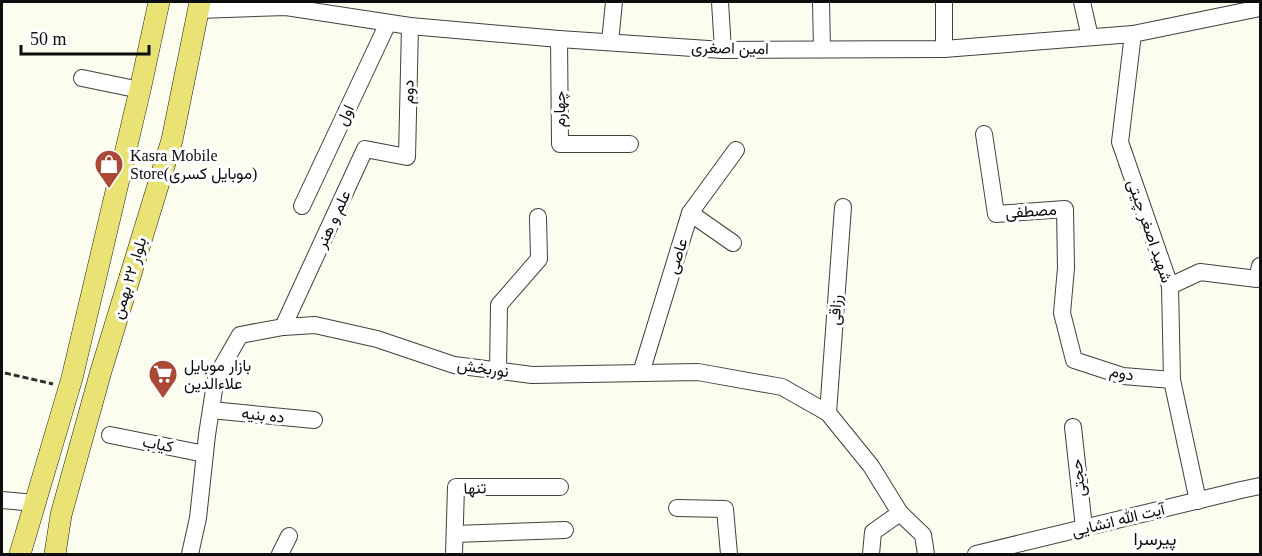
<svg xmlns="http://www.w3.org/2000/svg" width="1262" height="556" font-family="'Times New Roman',Vazirmatn,serif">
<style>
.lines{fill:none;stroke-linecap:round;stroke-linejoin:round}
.minor-casing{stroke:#404040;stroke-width:18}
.major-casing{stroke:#1e1e1e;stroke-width:22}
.path{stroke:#2f2f2f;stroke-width:3;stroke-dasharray:6 3;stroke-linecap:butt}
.minor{stroke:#fff;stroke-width:16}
.major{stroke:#e8e374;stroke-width:21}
.labels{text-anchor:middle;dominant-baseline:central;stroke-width:6;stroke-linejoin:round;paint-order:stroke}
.street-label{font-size:16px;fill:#0d0d0d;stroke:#fff}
.poi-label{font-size:16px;fill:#0d0d0d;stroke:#fff;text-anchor:start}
.neighbourhood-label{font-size:18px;fill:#0d0d0d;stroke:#fff}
</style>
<rect width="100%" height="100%" fill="#fdfdef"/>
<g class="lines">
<g class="minor-casing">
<g id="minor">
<polyline points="720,2 723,50"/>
<polyline points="821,2 822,49"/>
<polyline points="944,2 944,49"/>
<polyline points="1082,2 1090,37"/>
<polyline points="198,10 286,7 410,26 559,39 723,50 944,49 1133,34 1260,8"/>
<polyline points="1133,34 1120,142 1170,286 1172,380 1198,501"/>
<polyline points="559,39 560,144 630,144"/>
<polyline points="610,42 614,2"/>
<polyline points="82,78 140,90"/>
<polyline points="984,134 996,214 1065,209 1066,268 1062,313 1074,360 1123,376 1172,380"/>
<polyline points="302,206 388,23"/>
<polyline points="690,213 733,243"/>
<polyline points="1170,286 1200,272 1257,279 1260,266"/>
<polyline points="283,327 365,149 407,157 410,26"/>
<polyline points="498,370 499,305 539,259 538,217"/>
<polyline points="641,373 690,213 736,150"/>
<polyline points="211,410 314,420"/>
<polyline points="828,413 843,207"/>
<polyline points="1073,427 1084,528"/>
<polyline points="110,435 205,454"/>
<polyline points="2,500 35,503"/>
<polyline points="677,508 725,509 729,554"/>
<polyline points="455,534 565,530"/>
<polyline points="190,554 198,518 207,435 216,377 240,335 283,327 315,325 377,339 454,365 532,375 698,372 782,387 828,413 871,466 900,513 923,535 926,554"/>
<polyline points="280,554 289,536"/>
<polyline points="454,554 456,487 560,487"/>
<polyline points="871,554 873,532 900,513"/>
<polyline points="976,554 1241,490 1260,486"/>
</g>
</g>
<g class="major-casing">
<g id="major">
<polyline points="20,554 72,378 140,90 159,2"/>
<polyline points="55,554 61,515 101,371 172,140 200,2"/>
</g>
</g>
<polyline class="path" points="5,373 53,384"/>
<use href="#minor" class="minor"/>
<use href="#major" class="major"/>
</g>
<defs>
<g id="shop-pin" transform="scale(1.5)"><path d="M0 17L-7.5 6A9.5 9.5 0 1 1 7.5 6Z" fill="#ac4836" stroke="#fff"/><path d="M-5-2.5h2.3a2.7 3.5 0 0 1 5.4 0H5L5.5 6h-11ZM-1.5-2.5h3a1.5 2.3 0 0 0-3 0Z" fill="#fff"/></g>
<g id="supermarket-pin" transform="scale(1.5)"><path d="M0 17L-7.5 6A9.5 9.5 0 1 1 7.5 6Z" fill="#ac4836" stroke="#fff"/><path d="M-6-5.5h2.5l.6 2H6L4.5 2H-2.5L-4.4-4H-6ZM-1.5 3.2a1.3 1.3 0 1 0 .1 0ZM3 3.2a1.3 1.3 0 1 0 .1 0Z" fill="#fff"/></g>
</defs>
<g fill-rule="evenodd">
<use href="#shop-pin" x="109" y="164"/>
<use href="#supermarket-pin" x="163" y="374"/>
</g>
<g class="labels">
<g class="street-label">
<text transform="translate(730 48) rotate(1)">امین اصغری</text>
<text transform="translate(408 92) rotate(-89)">دوم</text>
<text transform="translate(559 109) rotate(-90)">چهارم</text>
<text transform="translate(345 115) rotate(-65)">اول</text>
<text transform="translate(1031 211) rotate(-4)">مصطفی</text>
<text transform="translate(333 219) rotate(-65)">علم و هنر</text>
<text transform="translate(1150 231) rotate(71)">شهید اصغر چیتی</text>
<text transform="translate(677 256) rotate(-73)">عاصی</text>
<text transform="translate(129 278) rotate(-73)">بلوار ۲۲ بهمن</text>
<text transform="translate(835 310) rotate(-86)">رزاقی</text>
<text transform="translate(483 368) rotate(8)">نوربخش</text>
<text transform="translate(1122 373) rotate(12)">دوم</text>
<text transform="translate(263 415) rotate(6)">ده بنیه</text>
<text transform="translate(158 444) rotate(11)">کیاب</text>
<text transform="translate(1078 478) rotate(-96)">حجتی</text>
<text transform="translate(475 488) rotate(-2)">تنها</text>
<text transform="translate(1118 520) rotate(-14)">آیت الله انشایی</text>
</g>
<g class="poi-label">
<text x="130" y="155">Kasra Mobile<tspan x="130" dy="18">Store(موبایل کسری)</tspan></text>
<text x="184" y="365">بازار موبایل<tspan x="184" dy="18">علاءالدین</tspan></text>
</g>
<g class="neighbourhood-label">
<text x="1155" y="539">پیرسرا</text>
</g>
</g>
<rect width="1262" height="556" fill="none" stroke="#0d0d0d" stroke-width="6"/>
<path d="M21 45v9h128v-9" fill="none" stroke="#0d0d0d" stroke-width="3"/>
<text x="30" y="45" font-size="18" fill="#0d0d0d" stroke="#ffffff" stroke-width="4.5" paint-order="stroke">50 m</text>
</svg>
